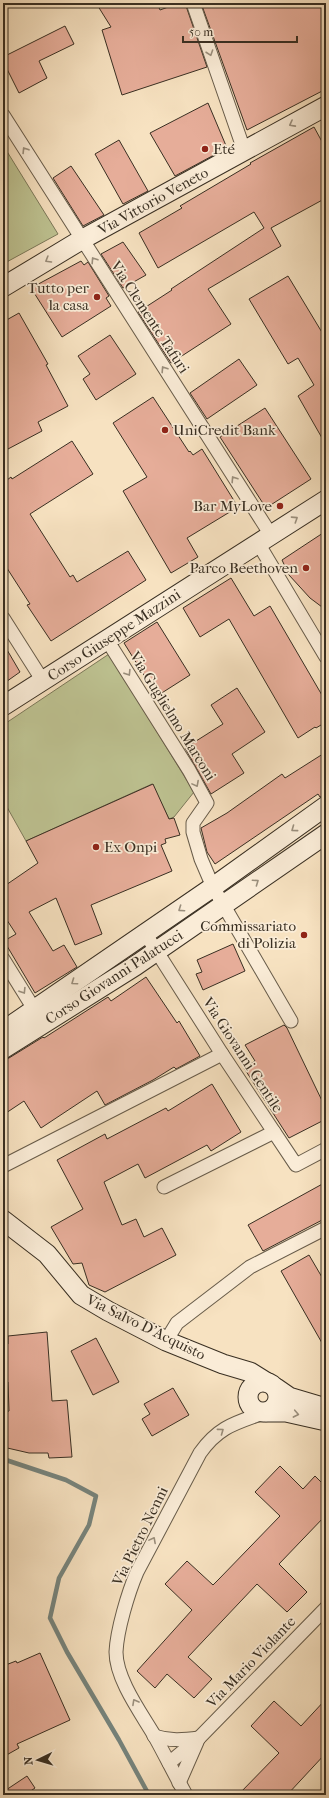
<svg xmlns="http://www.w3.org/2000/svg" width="329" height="1798" font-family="'IM FELL French Canon',serif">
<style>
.green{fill:#bec392;stroke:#7c795a}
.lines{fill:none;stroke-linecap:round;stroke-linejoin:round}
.stream{stroke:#76847d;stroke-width:4.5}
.building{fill:#e6ad99;stroke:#392f22}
.street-casing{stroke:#685c4a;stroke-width:15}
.secondary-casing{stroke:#392f22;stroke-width:21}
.street{stroke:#faecd7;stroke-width:13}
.secondary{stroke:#faecd7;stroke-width:19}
.oneway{stroke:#9a8e7c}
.poi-dot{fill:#8f2418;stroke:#faecd7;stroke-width:1.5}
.labels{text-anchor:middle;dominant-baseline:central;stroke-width:3.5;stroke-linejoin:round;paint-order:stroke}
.poi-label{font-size:15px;fill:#392f22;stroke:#faecd7;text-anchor:end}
.street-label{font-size:15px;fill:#392f22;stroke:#faecd7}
</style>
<rect width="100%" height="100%" fill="#f7e2c1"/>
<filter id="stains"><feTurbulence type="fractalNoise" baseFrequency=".005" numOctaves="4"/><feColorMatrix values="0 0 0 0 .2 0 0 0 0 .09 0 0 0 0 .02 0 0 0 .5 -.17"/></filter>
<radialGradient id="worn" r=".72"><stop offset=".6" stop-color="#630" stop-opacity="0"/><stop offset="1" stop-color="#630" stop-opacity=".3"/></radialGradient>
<g class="green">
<polygon points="3,145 58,234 3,264"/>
<polygon points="109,654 194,792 174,817 169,819 152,784 26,841 3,800 3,725"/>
</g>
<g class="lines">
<polyline class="stream" points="3,1459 66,1480 96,1496 89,1525 59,1578 50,1618 67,1652 119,1740 149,1795"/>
</g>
<g class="building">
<polygon points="96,3 157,3 160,10 179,3 185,3 207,67 122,95 102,30 111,27"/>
<polygon points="201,3 326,3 326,89 247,130"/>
<polygon points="65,26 74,44 39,61 47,78 19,93 3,61 3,57"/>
<polygon points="208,103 227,148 175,176 150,133"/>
<polygon points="314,127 326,149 326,198 271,228 281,246 208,289 231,324 171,363 138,312 172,290 171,289 264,228 254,212 158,268 139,233 182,208 180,206 251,164 250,163"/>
<polygon points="119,140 148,191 123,204 95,154"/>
<polygon points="71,166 104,215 83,226 53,178"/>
<polygon points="123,242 146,275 123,288 101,254"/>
<polygon points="81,261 84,265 88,262 109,296 106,298 111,306 62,337 31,288"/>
<polygon points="288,276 326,339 326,445 298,396 314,385 298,358 288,364 249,299"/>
<polygon points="19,313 48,364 46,365 68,406 38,422 42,431 8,449 3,439 3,322"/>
<polygon points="110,335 136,374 96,400 83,379 90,374 78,356"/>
<polygon points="239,359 257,385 207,419 190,393"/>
<polygon points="153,397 189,452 190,451 193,455 202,449 238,507 187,538 198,557 171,573 123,491 147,477 113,423"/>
<polygon points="265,408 311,479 266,508 220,437"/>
<polygon points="72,441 93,474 30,514 70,577 73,575 77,582 128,551 146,580 51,641 27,605 30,604 3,562 3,483 11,477 12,479"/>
<polygon points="326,531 326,610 310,598 289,575 282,560"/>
<polygon points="231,578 254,616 270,606 326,702 326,722 316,728 315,727 298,738 229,619 200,637 183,608"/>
<polygon points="157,622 190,675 157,696 124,643"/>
<polygon points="3,643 20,672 3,684"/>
<polygon points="237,688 265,732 232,754 244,773 211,794 185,748 223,724 211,705"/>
<polygon points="326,752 326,795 320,797 318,794 215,864 207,852 201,828 227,813 282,774 285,778"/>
<polygon points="153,784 169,819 174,818 180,835 165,839 166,843 161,845 172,871 91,905 102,934 75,945 56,898 29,912 53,951 64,945 77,967 35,993 4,941 16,934 3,914 3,887 38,863 26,841"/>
<polygon points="233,944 245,971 203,990 196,974 202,972 197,960"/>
<polygon points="146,977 177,1023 179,1021 200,1056 176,1069 174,1067 153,1080 105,1105 97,1091 41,1128 24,1101 3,1115 3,1060 9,1058 43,1037 44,1038 108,997 111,1001"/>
<polygon points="284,1025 287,1028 326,1109 326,1119 289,1138 244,1068 255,1061 245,1045"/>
<polygon points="212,1084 241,1132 211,1151 207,1145 145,1178 138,1164 104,1182 122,1225 136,1219 144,1237 162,1228 176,1255 105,1292 89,1285 82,1263 73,1264 51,1227 83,1209 57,1160 105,1134 107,1139 166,1108 168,1111"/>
<polygon points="326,1182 326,1218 263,1251 248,1225"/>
<polygon points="309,1255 326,1284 326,1350 281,1271"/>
<polygon points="47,1332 52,1401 67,1400 72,1457 49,1458 48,1453 29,1453 3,1447 3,1413 9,1411 8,1382 3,1383 3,1344 8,1344 8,1336"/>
<polygon points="96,1338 119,1382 93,1395 71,1351"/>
<polygon points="173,1388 189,1415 152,1436 142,1419 150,1414 144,1404"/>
<polygon points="280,1466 303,1489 315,1476 326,1487 326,1515 279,1564 307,1592 287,1612 257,1584 188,1657 212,1679 194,1698 167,1674 155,1688 137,1671 192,1610 165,1584 187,1561 213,1585 219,1579 280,1516 255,1492"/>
<polygon points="40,1653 70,1720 17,1744 19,1748 3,1757 3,1666 16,1661 17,1663"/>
<polygon points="326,1699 326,1753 287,1795 238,1795 279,1753 251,1726 274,1701 301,1726"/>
<polygon points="27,1776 35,1788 25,1795 3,1795 3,1792"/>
</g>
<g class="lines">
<g class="street-casing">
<g id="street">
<polyline points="193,3 244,150"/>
<polyline points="3,115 271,535"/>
<polyline points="258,543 326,657"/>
<polyline points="3,618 43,681"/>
<polyline points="107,640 189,770 207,803 193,823 193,832 201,859 213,887 291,1021"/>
<polyline points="145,933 222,1054 296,1165 326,1149"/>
<polyline points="3,959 39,1017"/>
<polyline points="3,1166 222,1054"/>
<polyline points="164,1187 274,1132"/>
<polyline points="166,1341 177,1323 250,1267 326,1228"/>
<path d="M 154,1736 C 169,1741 183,1740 199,1738"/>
<polyline points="169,1763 199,1738 326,1608"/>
<polyline points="179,1783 197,1742"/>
<path d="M 186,1795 C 175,1775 165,1755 154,1735 C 141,1713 116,1679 116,1652 C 117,1630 128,1593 137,1572 L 200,1453 C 219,1426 236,1423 266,1412"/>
</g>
</g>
<g class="secondary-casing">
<g id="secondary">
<polyline points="3,287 81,240 326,106"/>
<polyline points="3,706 326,500"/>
<polyline points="3,1031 213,887 326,806"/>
<polyline points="3,1049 135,966 326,834"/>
<polyline points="3,1220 47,1254 81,1295 108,1311 166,1341 223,1364 250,1372 266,1382"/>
<circle cx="263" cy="1397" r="15"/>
<polyline points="276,1388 289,1397 326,1408"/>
<polyline points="266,1412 286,1412 326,1421"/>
</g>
</g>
<use href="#street" class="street"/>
<use href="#secondary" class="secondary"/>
</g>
<defs><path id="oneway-chevron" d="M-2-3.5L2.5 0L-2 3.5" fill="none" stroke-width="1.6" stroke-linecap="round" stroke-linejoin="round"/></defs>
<g class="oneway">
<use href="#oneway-chevron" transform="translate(210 53) rotate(71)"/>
<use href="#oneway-chevron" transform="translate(292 124) rotate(152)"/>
<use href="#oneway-chevron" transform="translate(25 150) rotate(-122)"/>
<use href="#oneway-chevron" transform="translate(48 260) rotate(149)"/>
<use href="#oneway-chevron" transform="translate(94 260) rotate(-123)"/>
<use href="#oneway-chevron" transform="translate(164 369) rotate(-123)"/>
<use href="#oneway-chevron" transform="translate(234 479) rotate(-123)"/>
<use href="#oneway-chevron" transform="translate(295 519) rotate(-33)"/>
<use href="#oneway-chevron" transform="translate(128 673) rotate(58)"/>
<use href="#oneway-chevron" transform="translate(196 784) rotate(62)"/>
<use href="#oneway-chevron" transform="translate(294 829) rotate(144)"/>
<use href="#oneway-chevron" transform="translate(256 882) rotate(-35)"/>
<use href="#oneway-chevron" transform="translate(181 909) rotate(146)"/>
<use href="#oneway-chevron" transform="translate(74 982) rotate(145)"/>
<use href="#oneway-chevron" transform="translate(23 991) rotate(58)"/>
<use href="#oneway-chevron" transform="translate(296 1414) rotate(11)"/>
<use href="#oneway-chevron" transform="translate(221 1431) rotate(-36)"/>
<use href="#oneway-chevron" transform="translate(153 1540) rotate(-62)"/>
<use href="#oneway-chevron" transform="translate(135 1702) rotate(-119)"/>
</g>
<g class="poi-dot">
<circle cx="205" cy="149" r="4"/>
<circle cx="97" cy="297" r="4"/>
<circle cx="165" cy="430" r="4"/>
<circle cx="280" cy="506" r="4"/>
<circle cx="306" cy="568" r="4"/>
<circle cx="96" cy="847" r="4"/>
<circle cx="304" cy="935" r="4"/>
</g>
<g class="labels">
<g class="poi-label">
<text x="213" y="149" text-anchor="start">Eté</text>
<text x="89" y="288">Tutto per<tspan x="89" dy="17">la casa</tspan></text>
<text x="173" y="430" text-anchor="start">UniCredit Bank</text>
<text x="272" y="506">Bar MyLove</text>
<text x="298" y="568">Parco Beethoven</text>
<text x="104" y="847" text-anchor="start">Ex Onpi</text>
<text x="296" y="926">Commissariato<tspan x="296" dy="17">di Polizia</tspan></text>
</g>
<g class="street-label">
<text transform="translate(153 201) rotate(-29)">Via Vittorio Veneto</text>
<text transform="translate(150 317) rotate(57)">Via Clemente Tafuri</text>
<text transform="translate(114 635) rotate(-33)">Corso Giuseppe Mazzini</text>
<text transform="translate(173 716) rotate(58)">Via Guglielmo Marconi</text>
<text transform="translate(114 977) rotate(-33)">Corso Giovanni Palatucci</text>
<text transform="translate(243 1055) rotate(57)">Via Giovanni Gentile</text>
<text transform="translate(146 1327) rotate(26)">Via Salvo D'Acquisto</text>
<text transform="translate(140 1536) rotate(-64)">Via Pietro Nenni</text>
<text transform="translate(251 1662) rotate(-46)">Via Mario Violante</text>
</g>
</g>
<rect width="329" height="1798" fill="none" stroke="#f7e2c1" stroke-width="16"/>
<rect x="4" y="4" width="321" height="1790" fill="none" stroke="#392f22" stroke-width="2"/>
<rect x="8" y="8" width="313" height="1782" fill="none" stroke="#392f22"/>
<g transform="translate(38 1760) rotate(265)" stroke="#faecd7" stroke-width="3" paint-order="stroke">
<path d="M0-3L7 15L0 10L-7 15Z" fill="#392f22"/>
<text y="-6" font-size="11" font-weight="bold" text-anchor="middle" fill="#392f22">N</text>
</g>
<path d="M183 36v6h114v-6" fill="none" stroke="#392f22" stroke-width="2"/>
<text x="189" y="36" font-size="12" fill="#392f22" stroke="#faecd7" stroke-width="3" paint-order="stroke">50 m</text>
<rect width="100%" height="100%" filter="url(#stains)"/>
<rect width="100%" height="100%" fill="url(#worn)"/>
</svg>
